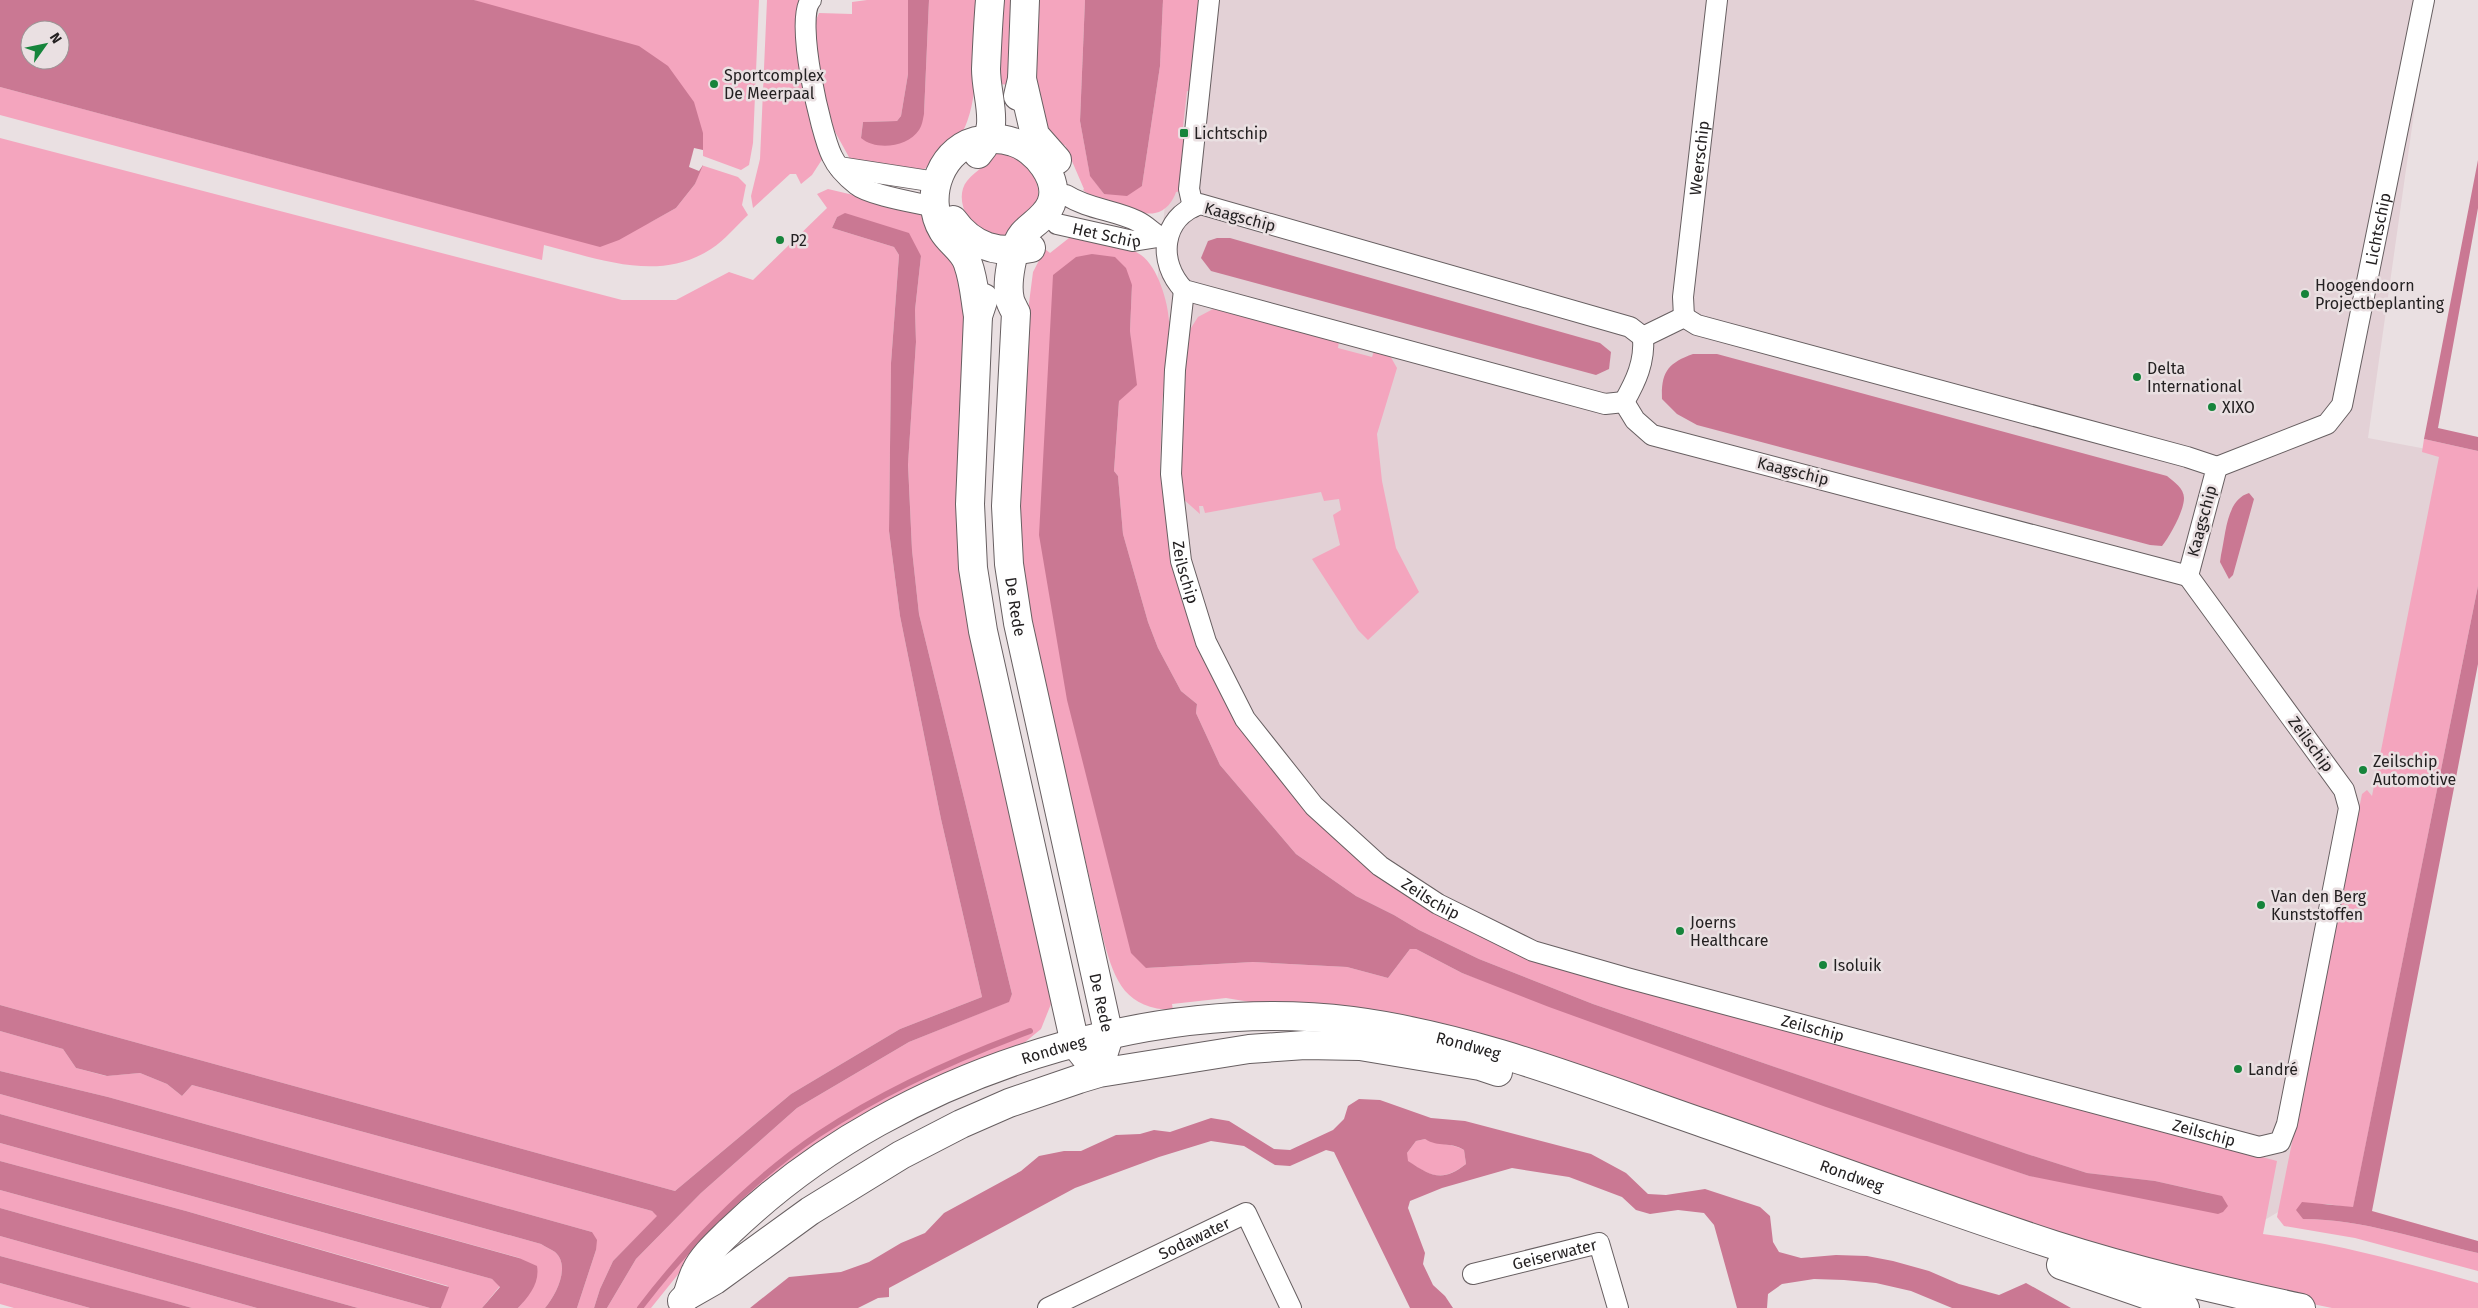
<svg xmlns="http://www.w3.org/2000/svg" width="2478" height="1308" font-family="'Fira Sans',sans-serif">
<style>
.built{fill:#e3d1d6}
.green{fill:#f4a5be;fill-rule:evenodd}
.water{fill:#ca7893;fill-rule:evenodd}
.pier{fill:#eae0e2}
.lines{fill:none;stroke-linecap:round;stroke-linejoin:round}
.stream{stroke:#ca7893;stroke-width:6}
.minor-casing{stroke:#675f61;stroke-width:22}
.secondary-casing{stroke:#675f61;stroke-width:30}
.minor{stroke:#fff;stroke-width:20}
.secondary{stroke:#fff;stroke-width:28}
.poi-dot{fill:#16843b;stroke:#eae0e2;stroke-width:2}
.labels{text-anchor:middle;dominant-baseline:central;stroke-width:5;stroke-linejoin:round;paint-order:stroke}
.poi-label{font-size:16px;fill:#242122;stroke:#eae0e2;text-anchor:start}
.street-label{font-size:16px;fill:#242122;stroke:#eae0e2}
</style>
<rect width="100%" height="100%" fill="#eae0e2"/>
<polygon class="built" points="1168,0 2430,0 2368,438 2453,454 2317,1189 2229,1241 1660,1023 1267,793 1149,575 1154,310 1171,147"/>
<g class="green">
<polygon points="474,0 759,0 753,143 749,165 741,170 703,156 703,133"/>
<polygon points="767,0 801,0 799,62 823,158 812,175 801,184 796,174 790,174 753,208 751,196 760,159"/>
<path d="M 867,0 L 908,0 L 908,74 L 901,116 L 897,121 L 863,122 L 861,138 L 924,114 L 929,0 L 978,0 C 976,37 980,94 965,127 C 957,145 938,160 921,171 L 850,159 L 834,130 L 816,61 L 814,25 L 819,13 L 852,14 L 852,2 Z"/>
<polygon points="1001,0 1016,0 1013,85 998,84"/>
<path d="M 1035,0 L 1085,0 L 1080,121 L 1090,175 L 1104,194 L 1142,186 L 1160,66 L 1163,0 L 1201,0 L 1192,92 L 1187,91 L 1182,135 L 1186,136 L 1181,191 L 1176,192 C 1173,201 1166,211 1155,213 C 1141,217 1093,200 1083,190 L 1084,189 L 1065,145 L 1059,150 L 1047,134 L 1032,82 Z"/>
<path d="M 0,87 L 546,232 L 649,223 L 676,208 L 695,184 L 701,165 L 738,177 L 746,185 L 742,205 L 748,215 C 736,226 725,240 711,249 C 659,283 600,259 544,245 L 542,260 L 0,115 Z"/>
<polygon points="0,138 622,300 676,300 729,272 753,280 827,208 817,194 828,189 908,208 924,217 957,264 964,299 961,409 1053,999 1041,1029 1024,1043 908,1091 797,1161 684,1267 651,1308 607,1308 636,1259 701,1193 797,1108 909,1042 1008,1002 1012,994 919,614 912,550 908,463 916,342 915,310 921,256 870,222 845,214 837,217 832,228 894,247 899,255 891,363 889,531 900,616 941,819 982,997 900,1029 791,1094 675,1191 0,1005"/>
<path d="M 997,152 C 1023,155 1042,176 1038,202 L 1004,238 C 996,236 988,234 982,231 C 965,222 955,196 967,181 C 976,170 989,164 997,152 Z"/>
<path d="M 1086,237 C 1103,242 1127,245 1141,255 C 1158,267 1168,302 1169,321 L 1171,322 L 1162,403 L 1160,469 L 1169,536 L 1248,732 L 1414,899 L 1747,1018 L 2277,1161 L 2263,1234 C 2337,1243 2407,1263 2478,1283 L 2478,1308 L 2332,1308 L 2254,1292 L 2142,1264 L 1747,1134 L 1262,1004 L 1226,998 L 1172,1004 L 1173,1010 C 1126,1009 1115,982 1104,942 L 1026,600 L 1022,570 L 1018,508 L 1029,303 L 1033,272 L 1045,249 L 1050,253 L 1069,238 ZM 1092,254 L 1132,285 L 1130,331 L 1132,358 L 1119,401 L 1114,471 L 1118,476 L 1123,534 L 1148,622 L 1158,648 L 1181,691 L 1197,704 L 1196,713 L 1220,765 L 1296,854 L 1356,896 L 1394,915 L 1419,930 L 1479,959 L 1593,1004 L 2027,1154 L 2087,1173 L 2155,1181 L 2214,1194 L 2029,1176 L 1462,973 L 1416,949 L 1410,949 L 1388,978 L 1347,967 L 1253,962 L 1146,968 Z"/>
<polygon points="1213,309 1339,341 1338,348 1372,357 1374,351 1389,354 1397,368 1377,434 1382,481 1396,548 1419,592 1368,640 1358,630 1312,559 1340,545 1333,515 1341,510 1339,499 1324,501 1321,492 1205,513 1203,506 1199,506 1200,514 1182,498 1180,469 1182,401 1189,331 1198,317"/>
<path d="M 2424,439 L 2478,451 L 2478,586 L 2353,1208 L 2327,1204 L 2299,1207 L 2303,1219 C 2363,1219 2420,1240 2478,1253 L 2478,1271 L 2355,1238 L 2284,1226 L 2277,1217 L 2362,794 L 2367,790 L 2372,796 L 2439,457 L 2422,452 Z"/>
<polygon points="0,1031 63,1049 76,1068 106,1076 140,1073 167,1084 182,1096 192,1085 652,1211 658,1216 613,1261 600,1289 594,1308 577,1308 596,1250 592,1232 108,1097 0,1071"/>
<path d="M 0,1094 L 541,1244 C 545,1247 551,1249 555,1252 C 571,1266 556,1295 545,1308 L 518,1308 L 523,1302 L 520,1258 L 0,1114 Z"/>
<path d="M 1425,1139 C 1439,1145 1452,1143 1464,1150 L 1466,1164 C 1441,1183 1431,1176 1407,1161 L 1407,1153 L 1416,1141 Z"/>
<polygon points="0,1143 492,1279 500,1286 482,1308 441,1308 448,1286 186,1211 0,1161"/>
<polygon points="0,1190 430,1308 358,1308 0,1208"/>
<polygon points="0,1236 257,1308 192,1308 0,1256"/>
<polygon points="0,1283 90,1308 14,1308 0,1304"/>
</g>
<g class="water">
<path d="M 0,0 L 474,0 L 639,46 L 668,66 L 694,102 L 703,133 L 703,165 L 695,184 L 676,208 L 619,240 L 600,247 L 0,87 ZM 30,30 L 60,30 L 60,60 L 30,60 Z"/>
<path d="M 908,0 L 929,0 L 924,114 C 923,119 922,126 919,130 C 908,147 876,151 861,138 L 863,122 L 897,121 L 901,116 L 908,74 Z"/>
<polygon points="1085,0 1163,0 1160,66 1142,186 1127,196 1104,194 1090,176 1080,121"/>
<polygon points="2478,160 2478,208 2438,428 2478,437 2478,451 2424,439"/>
<polygon points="845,213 909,233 921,256 915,310 916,342 908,464 912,550 919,614 1012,994 1009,1002 909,1042 797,1108 701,1193 636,1259 607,1308 594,1308 600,1289 613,1261 657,1216 652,1211 192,1085 182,1096 167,1084 140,1073 107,1076 76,1068 63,1049 0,1031 0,1005 675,1191 791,1094 900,1029 982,997 941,819 900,616 889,531 891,363 899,255 894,247 832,228 837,217"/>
<polygon points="1217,238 1230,238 1600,343 1611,352 1609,369 1596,375 1211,271 1201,258 1208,241"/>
<polygon points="1092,254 1115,257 1126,268 1132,285 1130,331 1137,385 1119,401 1114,471 1118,476 1123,534 1148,622 1158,648 1181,691 1197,704 1196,713 1220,765 1296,854 1356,896 1394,915 1419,930 1479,959 1593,1004 2027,1154 2087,1173 2155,1181 2222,1196 2228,1206 2223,1212 2218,1214 2029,1176 1826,1107 1549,1007 1462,973 1416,949 1410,949 1388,978 1347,967 1253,962 1146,968 1131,953 1067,700 1039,535 1053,275 1076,257"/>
<path d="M 1693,354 L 1717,354 L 2167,476 C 2174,482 2184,488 2184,498 C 2184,511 2170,536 2162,546 L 2150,545 L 1697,425 L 1677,414 L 1662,399 C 1661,372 1668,363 1693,354 Z"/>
<path d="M 2249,493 L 2254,499 L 2233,575 L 2229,579 L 2220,562 L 2221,555 C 2226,534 2226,500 2249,493 Z"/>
<path d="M 2478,586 L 2478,664 L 2372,1211 L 2478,1241 L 2478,1253 C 2420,1240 2363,1219 2303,1219 L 2296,1210 L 2302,1202 L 2353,1207 Z"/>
<path d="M 0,1071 L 108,1097 L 592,1232 L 597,1240 L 596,1250 L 577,1308 L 545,1308 C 556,1295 571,1266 555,1252 C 551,1249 545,1247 541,1244 L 0,1094 Z"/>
<path d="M 1359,1099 L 1380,1100 L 1431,1118 L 1465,1121 L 1591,1154 L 1626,1173 L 1648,1194 L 1666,1195 L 1705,1189 L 1760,1207 L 1770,1216 L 1773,1242 L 1779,1252 L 1801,1258 L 1836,1255 L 1867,1256 L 1893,1261 L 1929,1271 L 1959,1284 L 1999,1295 L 2026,1283 L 2071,1308 L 1952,1308 L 1911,1291 L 1876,1283 L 1844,1280 L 1814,1279 L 1782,1284 L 1768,1294 L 1767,1308 L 1737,1308 L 1714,1225 L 1704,1213 L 1678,1210 L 1650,1214 L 1636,1210 L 1622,1197 L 1569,1177 L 1512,1168 L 1442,1188 L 1410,1201 L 1408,1208 L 1425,1253 L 1423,1264 L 1433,1285 L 1445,1296 L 1453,1308 L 1410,1308 L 1334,1152 L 1326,1150 L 1290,1166 L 1275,1165 L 1244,1146 L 1211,1141 L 1159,1157 L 1075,1188 L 889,1288 L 889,1297 L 878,1298 L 858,1308 L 750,1308 L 789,1277 L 841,1272 L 869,1262 L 901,1243 L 925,1233 L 944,1213 L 1021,1171 L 1039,1156 L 1064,1151 L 1081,1151 L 1116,1135 L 1140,1134 L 1154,1130 L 1170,1132 L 1211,1118 L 1229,1121 L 1274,1149 L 1290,1150 L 1333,1130 L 1344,1119 L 1348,1106 ZM 1425,1139 C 1439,1148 1450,1141 1464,1150 L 1466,1164 C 1442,1183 1431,1176 1408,1161 L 1407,1153 L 1416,1141 Z"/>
<path d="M 0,1114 L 519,1258 L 537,1266 C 540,1283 529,1296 518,1308 L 482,1308 L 500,1287 L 492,1279 L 0,1143 Z"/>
<polygon points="0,1161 186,1211 449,1287 441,1308 430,1308 0,1190"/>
<polygon points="0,1208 358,1308 257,1308 0,1236"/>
<polygon points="0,1256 167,1301 192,1308 90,1308 0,1283"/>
</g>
<polygon class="pier" points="694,148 703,150 703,165 699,171 689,167"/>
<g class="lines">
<path class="stream" d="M 640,1308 C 690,1243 751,1180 819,1134 C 884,1091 957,1058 1030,1031"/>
<g class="minor-casing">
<g id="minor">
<path d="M 811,0 C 794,18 821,134 832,156 C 837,167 848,178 857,185 C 869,195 918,203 935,207"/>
<polyline points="839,167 936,182"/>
<path d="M 1066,195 C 1088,209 1114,210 1137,221 C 1148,226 1155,236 1166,240"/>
<path d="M 1200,204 L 1630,327 L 1643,337 L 1684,317 L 1697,325 L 2187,457 L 2217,467 L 2188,576 L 1652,435 L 1635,420 L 1624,402 L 1605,404 L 1184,290 C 1157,262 1161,218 1200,204 Z"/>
<polyline points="1193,207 1189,189 1209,0"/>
<path id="s1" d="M 1057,224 L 1133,241 L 1158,237"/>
<path id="s2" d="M 1184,290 L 1175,370 L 1171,474 L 1181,561 L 1206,642 L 1245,719 L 1314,806 L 1380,866 L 1438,904 L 1533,951 L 1627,978 L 2259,1147 L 2280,1142 L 2287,1124 L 2349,808 L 2344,790 L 2188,576"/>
<path id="s3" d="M 1684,317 L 1683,297 L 1717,0"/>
<path d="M 1624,402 C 1636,381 1645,362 1643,337"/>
<path id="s4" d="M 2217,467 L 2327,424 L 2342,405 L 2424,0"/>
<path id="s5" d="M 1473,1274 L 1599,1243 L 1618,1308"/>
<path id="s6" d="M 1048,1308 L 1246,1213 L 1291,1308"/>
</g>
</g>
<g class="secondary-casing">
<g id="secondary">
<polyline points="1022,79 1035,135 1057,160"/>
<polyline points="1018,96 1022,79 1025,0"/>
<path d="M 978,154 C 1002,127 986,99 986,69 C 987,46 988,23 990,0"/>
<path d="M 953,220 C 973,248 999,254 1031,248"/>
<polyline points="984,298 978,316 970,504 973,568 983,631 1075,1044 1087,1059"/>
<path id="s7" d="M 978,316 C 975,299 974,280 968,264 C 964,250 950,243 943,231 C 922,197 942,144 983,140 C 993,138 1004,139 1013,142 C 1036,149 1061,180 1051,204 C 1045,218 1032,224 1023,234 C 1012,247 1006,284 1010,300 C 1011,304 1014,309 1016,313 L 1006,506 L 1009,564 L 1018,623 L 1109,1036 L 1104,1052"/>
<polyline points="2061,1265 2185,1308"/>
<path id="s8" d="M 687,1296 C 690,1288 692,1278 696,1271 C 703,1256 719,1242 730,1231 C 775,1188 824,1152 878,1122 C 1016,1045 1194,1001 1352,1021 C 1474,1037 1590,1084 1706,1124 C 1822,1164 1937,1207 2054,1245 C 2135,1271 2218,1290 2301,1308"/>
<polyline points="682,1301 687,1296 715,1280 810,1211 901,1155 961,1124 1009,1103 1079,1079 1099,1073 1249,1049 1305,1045 1360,1046 1480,1066 1498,1072"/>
</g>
</g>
<use href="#minor" class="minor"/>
<use href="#secondary" class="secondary"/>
</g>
<g class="poi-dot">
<circle cx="714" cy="84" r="5"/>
<rect x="1179" y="128" width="10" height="10" rx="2.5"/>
<circle cx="780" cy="240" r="5"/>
<circle cx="2305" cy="294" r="5"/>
<circle cx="2137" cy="377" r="5"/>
<circle cx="2212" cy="407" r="5"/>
<circle cx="2363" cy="770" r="5"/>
<circle cx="2261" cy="905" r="5"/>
<circle cx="1680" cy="931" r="5"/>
<circle cx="1823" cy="965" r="5"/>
<circle cx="2238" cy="1069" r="5"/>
</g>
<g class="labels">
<g class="poi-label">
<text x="724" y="75">Sportcomplex<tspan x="724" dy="18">De Meerpaal</tspan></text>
<text x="1194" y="133">Lichtschip</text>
<text x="790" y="240">P2</text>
<text x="2315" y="285">Hoogendoorn<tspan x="2315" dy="18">Projectbeplanting</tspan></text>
<text x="2147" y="368">Delta<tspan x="2147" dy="18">International</tspan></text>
<text x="2222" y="407">XIXO</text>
<text x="2373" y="761">Zeilschip<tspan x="2373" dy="18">Automotive</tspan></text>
<text x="2271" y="896">Van den Berg<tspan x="2271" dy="18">Kunststoffen</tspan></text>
<text x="1690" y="922">Joerns<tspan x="1690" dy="18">Healthcare</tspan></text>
<text x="1833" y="965">Isoluik</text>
<text x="2248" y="1069">Landré</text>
</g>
<g class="street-label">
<text stroke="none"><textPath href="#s3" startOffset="160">Weerschip</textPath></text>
<text transform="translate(1240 217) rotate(15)">Kaagschip</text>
<text stroke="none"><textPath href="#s4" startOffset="322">Lichtschip</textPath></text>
<text stroke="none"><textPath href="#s1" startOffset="51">Het Schip</textPath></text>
<text transform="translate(1793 471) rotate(14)">Kaagschip</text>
<text transform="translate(2202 521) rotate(-75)">Kaagschip</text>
<text stroke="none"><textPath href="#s2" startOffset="284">Zeilschip</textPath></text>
<text stroke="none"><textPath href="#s7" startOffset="741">De Rede</textPath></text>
<text transform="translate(2311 744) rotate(54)">Zeilschip</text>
<text stroke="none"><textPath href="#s2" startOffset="704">Zeilschip</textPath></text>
<text stroke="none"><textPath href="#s7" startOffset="1146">De Rede</textPath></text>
<text stroke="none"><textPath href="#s2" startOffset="1109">Zeilschip</textPath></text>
<text stroke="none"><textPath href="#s8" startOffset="875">Rondweg</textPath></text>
<text stroke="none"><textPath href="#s8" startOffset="454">Rondweg</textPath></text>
<text stroke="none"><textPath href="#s2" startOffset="1514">Zeilschip</textPath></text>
<text stroke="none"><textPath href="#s8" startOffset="1280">Rondweg</textPath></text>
<text stroke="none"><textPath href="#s6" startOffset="162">Sodawater</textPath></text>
<text stroke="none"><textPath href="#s5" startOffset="84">Geiserwater</textPath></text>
</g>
</g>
<g transform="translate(45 45) rotate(57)"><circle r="24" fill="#eae0e2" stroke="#9b9495"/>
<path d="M0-4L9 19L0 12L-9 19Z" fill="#16843b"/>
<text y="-8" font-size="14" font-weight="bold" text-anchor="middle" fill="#242122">N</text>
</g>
</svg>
